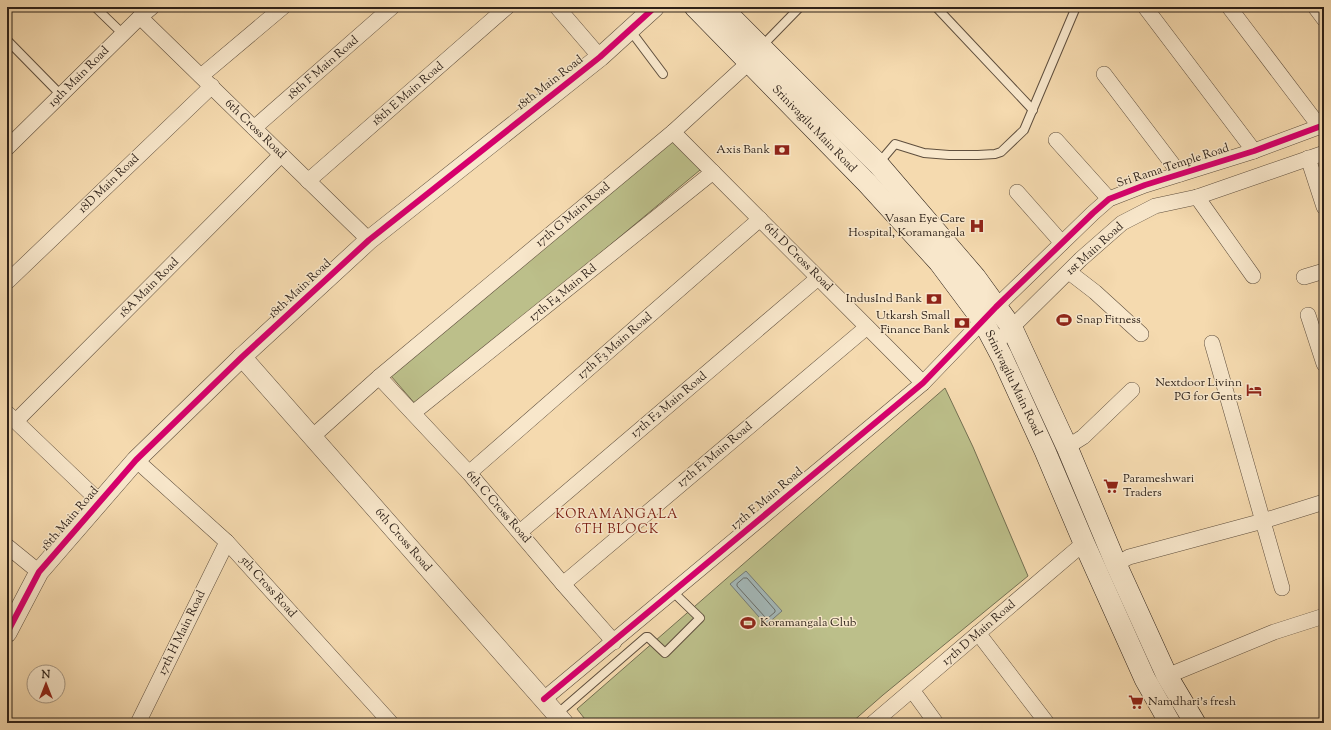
<svg xmlns="http://www.w3.org/2000/svg" width="1331" height="730" font-family="'Sorts Mill Goudy',serif">
<style>
.green{fill:#bcbf8a;stroke:#747052}
.water{fill:#a3b7b7;stroke:#747b78}
.lines{fill:none;stroke-linecap:round;stroke-linejoin:round}
.shore{stroke:#686c68;stroke-width:1}
.service-casing{stroke:#5f4f3e;stroke-width:10}
.minor-casing{stroke:#5f4f3e;stroke-width:16}
.tertiary-casing{stroke:#5f4f3e;stroke-width:20}
.secondary-casing{stroke:#2d2119;stroke-width:22}
.service{stroke:#f8e7cb;stroke-width:8}
.minor{stroke:#f8e7cb;stroke-width:15}
.tertiary{stroke:#f8e7cb;stroke-width:19}
.secondary{stroke:#f8e7cb;stroke-width:21}
.cycleway-casing{stroke:#f8e7cb;stroke-width:8}
.cycleway{stroke:#d6006c;stroke-width:6}
.labels{text-anchor:middle;dominant-baseline:central;stroke-width:3;stroke-linejoin:round;paint-order:stroke}
.street-label{font-size:12px;fill:#2d2119;stroke:#f8e7cb}
.poi-label{font-size:12px;fill:#2d2119;stroke:#f8e7cb;text-anchor:end}
.neighbourhood-label{font-size:13px;letter-spacing:1px;fill:#7a1f14;stroke:#f8e7cb}
</style>
<rect width="100%" height="100%" fill="#f5daaf"/>
<filter id="stains"><feTurbulence type="fractalNoise" baseFrequency=".005" numOctaves="4"/><feColorMatrix values="0 0 0 0 .2 0 0 0 0 .09 0 0 0 0 .02 0 0 0 .5 -.17"/></filter>
<radialGradient id="worn" r=".72"><stop offset=".6" stop-color="#630" stop-opacity="0"/><stop offset="1" stop-color="#630" stop-opacity=".3"/></radialGradient>
<g class="green">
<polygon points="674,140 700,170 417,406 391,376"/>
<polygon points="945,388 973,447 1028,576 883,695 851,723 588,723 577,709"/>
</g>
<polygon class="water" points="746,571 782,611 766,625 730,584"/>
<g class="lines">
<polygon class="shore" points="744,578 747,578 775,610 775,612 768,618 765,617 737,586 737,584"/>
<g class="service-casing">
<g id="service">
<polyline points="95,7 123,34"/>
<polyline points="936,7 1033,110"/>
<polyline points="630,30 663,74"/>
<polyline points="7,40 61,95"/>
<polyline points="761,47 800,7"/>
<polyline points="878,164 895,144 924,153 949,155 978,155 995,154 1001,152 1024,130 1076,7"/>
<polyline points="557,714 646,637 648,637 665,653 700,618 673,592"/>
</g>
</g>
<g class="minor-casing">
<g id="minor">
<polyline points="557,7 600,57"/>
<polyline points="1145,7 1254,151"/>
<polyline points="1229,7 1320,127"/>
<polyline points="1315,7 1324,19"/>
<polyline points="140,17 369,240"/>
<polyline points="1104,74 1180,174"/>
<polyline points="201,76 283,7"/>
<polyline points="254,128 392,7"/>
<polyline points="673,132 923,383"/>
<polyline points="1056,140 1109,199"/>
<polyline points="7,148 140,17 152,7"/>
<polyline points="1308,158 1324,207"/>
<polyline points="308,181 507,7"/>
<polyline points="1017,192 1062,243"/>
<polyline points="1197,197 1253,276"/>
<polyline points="1069,272 1095,292 1141,334"/>
<polyline points="1304,277 1324,271"/>
<polyline points="7,282 212,86"/>
<polyline points="1308,315 1324,364"/>
<polyline points="1212,343 1282,588"/>
<polyline points="995,344 1081,259 1122,223 1155,206 1197,197 1324,153"/>
<polyline points="379,377 469,473 563,584 614,642"/>
<polyline points="7,413 100,502"/>
<polyline points="413,413 713,172"/>
<polyline points="16,421 281,155"/>
<polyline points="312,437 379,377 673,132 756,56"/>
<polyline points="1067,447 1083,437 1132,390"/>
<polyline points="136,460 227,542 391,723"/>
<polyline points="469,473 760,219"/>
<polyline points="520,532 818,278"/>
<polyline points="7,546 39,572"/>
<polyline points="1116,564 1129,557 1263,521 1324,502"/>
<polyline points="563,584 867,327"/>
<polyline points="978,633 1047,723"/>
<polyline points="1167,676 1274,632 1324,616"/>
<polyline points="912,690 936,723"/>
<polyline points="544,699 923,383 996,307 1093,213 1109,199 1145,185 1254,151 1324,125"/>
<polyline points="138,723 227,542"/>
<polyline points="873,723 1084,543"/>
</g>
</g>
<g class="tertiary-casing">
<g id="tertiary">
<polyline points="242,357 564,723"/>
<polyline points="7,633 39,572 136,460 242,357 369,240 600,57 655,7"/>
</g>
</g>
<g class="secondary-casing">
<g id="secondary">
<polyline points="695,7 868,184 939,262 983,321 1002,357 1045,451 1084,543 1145,679 1170,723"/>
<polyline points="721,7 878,164 975,277 1012,328 1067,447 1116,564 1167,676 1195,723"/>
</g>
</g>
<use href="#service" class="service"/>
<use href="#minor" class="minor"/>
<use href="#tertiary" class="tertiary"/>
<use href="#secondary" class="secondary"/>
<g class="cycleway-casing">
<g id="cycleway">
<polyline points="7,633 39,572 136,460 242,357 369,240 600,57 655,7"/>
<polyline points="544,699 923,383 996,307 1093,213 1109,199 1145,185 1254,151 1324,125"/>
</g>
</g>
<use href="#cycleway" class="cycleway"/>
</g>
<defs>
<g id="bank-bare" transform="scale(1.2)"><path d="M-6-4H6V4H-6ZM0-2.3a2.3 2.3 0 1 0 0 4.6a2.3 2.3 0 1 0 0-4.6Z" fill="#8f2418" stroke="#f8e7cb" stroke-width="2.5" paint-order="stroke"/></g>
<g id="hospital-bare" transform="scale(1.2)"><path d="M-5-5h3v3.5h4V-5h3V5h-3V1.5h-4V5h-3Z" fill="#8f2418" stroke="#f8e7cb" stroke-width="2.5" paint-order="stroke"/></g>
<g id="stadium-bare" transform="scale(1.2)"><path d="M0-5a6.5 5 0 1 0 0 10a6.5 5 0 1 0 0-10ZM-3.5-1.8h7v3.6h-7Z" fill="#8f2418" stroke="#f8e7cb" stroke-width="2.5" paint-order="stroke"/></g>
<g id="hotel-bare" transform="scale(1.2)"><path d="M-6-4.5h1.5V1H6V5H4.5V3h-9V5H-6ZM-4 0a1.8 1.8 0 1 1 3.6 0ZM.5 0V-2.5h3Q6-2.5 6 0Z" fill="#8f2418" stroke="#f8e7cb" stroke-width="2.5" paint-order="stroke"/></g>
<g id="supermarket-bare" transform="scale(1.2)"><path d="M-6-5.5h2.5l.6 2H6L4.5 2H-2.5L-4.4-4H-6ZM-1.5 3.2a1.3 1.3 0 1 0 .1 0ZM3 3.2a1.3 1.3 0 1 0 .1 0Z" fill="#8f2418" stroke="#f8e7cb" stroke-width="2.5" paint-order="stroke"/></g>
</defs>
<g fill-rule="evenodd">
<use href="#bank-bare" x="782" y="150"/>
<use href="#hospital-bare" x="977" y="226"/>
<use href="#bank-bare" x="934" y="299"/>
<use href="#stadium-bare" x="1064" y="320"/>
<use href="#bank-bare" x="962" y="323"/>
<use href="#hotel-bare" x="1254" y="390"/>
<use href="#supermarket-bare" x="1111" y="486"/>
<use href="#stadium-bare" x="748" y="623"/>
<use href="#supermarket-bare" x="1136" y="702"/>
</g>
<g class="labels">
<g class="street-label">
<text transform="translate(323 68) rotate(-41)">18th F Main Road</text>
<text transform="translate(79 77) rotate(-45)">19th Main Road</text>
<text transform="translate(550 83) rotate(-38)">18th Main Road</text>
<text transform="translate(408 94) rotate(-41)">18th E Main Road</text>
<text transform="translate(255 129) rotate(44)">6th Cross Road</text>
<text transform="translate(814 129) rotate(46)">Srinivagilu Main Road</text>
<text transform="translate(1173 166) rotate(-18)">Sri Rama Temple Road</text>
<text transform="translate(109 184) rotate(-44)">18D Main Road</text>
<text transform="translate(573 215) rotate(-40)">17th G Main Road</text>
<text transform="translate(1095 249) rotate(-42)">1st Main Road</text>
<text transform="translate(798 257) rotate(45)">6th D Cross Road</text>
<text transform="translate(149 288) rotate(-45)">18A Main Road</text>
<text transform="translate(300 289) rotate(-43)">18th Main Road</text>
<text transform="translate(563 293) rotate(-39)">17th F4 Main Rd</text>
<text transform="translate(615 346) rotate(-41)">17th F3 Main Road</text>
<text transform="translate(1013 383) rotate(64)">Srinivagilu Main Road</text>
<text transform="translate(669 405) rotate(-40)">17th F2 Main Road</text>
<text transform="translate(715 455) rotate(-40)">17th F1 Main Road</text>
<text transform="translate(767 499) rotate(-40)">17th F Main Road</text>
<text transform="translate(498 507) rotate(49)">6th C Cross Road</text>
<text transform="translate(70 519) rotate(-49)">18th Main Road</text>
<text transform="translate(403 540) rotate(49)">6th Cross Road</text>
<text transform="translate(268 587) rotate(48)">5th Cross Road</text>
<text transform="translate(182 633) rotate(-64)">17th H Main Road</text>
<text transform="translate(979 633) rotate(-41)">17th D Main Road</text>
</g>
<g class="poi-label">
<text x="770" y="150">Axis Bank</text>
<text x="965" y="219">Vasan Eye Care<tspan x="965" dy="14">Hospital, Koramangala</tspan></text>
<text x="922" y="299">IndusInd Bank</text>
<text x="950" y="316">Utkarsh Small<tspan x="950" dy="14">Finance Bank</tspan></text>
<text x="1076" y="320" text-anchor="start">Snap Fitness</text>
<text x="1242" y="383">Nextdoor Livinn<tspan x="1242" dy="14">PG for Gents</tspan></text>
<text x="1123" y="479" text-anchor="start">Parameshwari<tspan x="1123" dy="14">Traders</tspan></text>
<text x="760" y="623" text-anchor="start">Koramangala Club</text>
<text x="1148" y="702" text-anchor="start">Namdhari's fresh</text>
</g>
<g class="neighbourhood-label">
<text x="617" y="515">KORAMANGALA<tspan x="617" dy="15">6TH BLOCK</tspan></text>
</g>
</g>
<rect width="1331" height="730" fill="none" stroke="#f5daaf" stroke-width="24"/>
<rect x="8" y="8" width="1315" height="714" fill="none" stroke="#2d2119" stroke-width="2"/>
<rect x="12" y="12" width="1307" height="706" fill="none" stroke="#2d2119"/>
<g transform="translate(46 684)"><circle r="19" fill="#f8e7cb" stroke="#a79884"/>
<path d="M0-3L7 15L0 10L-7 15Z" fill="#8f2418"/>
<text y="-6" font-size="11" font-weight="bold" text-anchor="middle" fill="#2d2119">N</text>
</g>
<rect width="100%" height="100%" filter="url(#stains)"/>
<rect width="100%" height="100%" fill="url(#worn)"/>
</svg>
